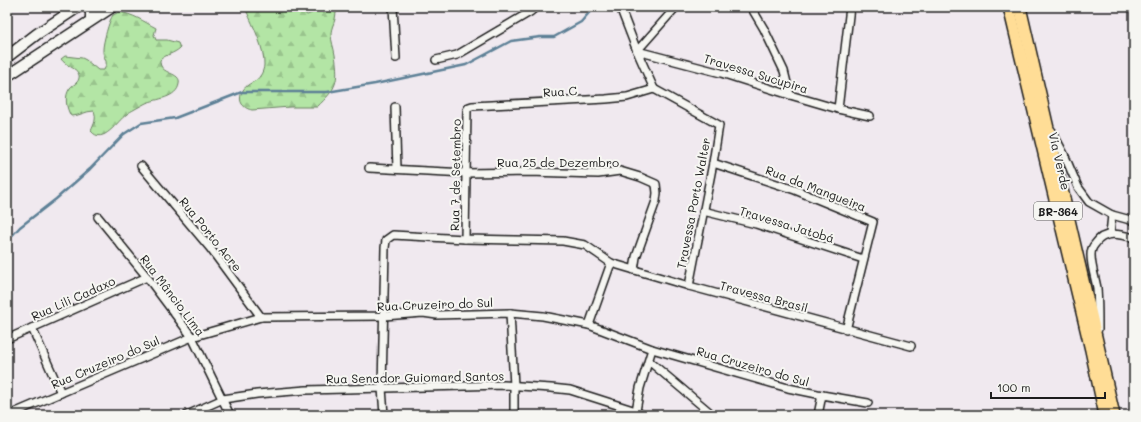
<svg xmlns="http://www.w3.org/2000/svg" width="1141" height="422" font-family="Mali,sans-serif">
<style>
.forest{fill:url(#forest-firs);stroke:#688060}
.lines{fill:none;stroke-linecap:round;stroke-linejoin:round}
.stream{stroke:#5d8096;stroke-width:2.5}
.street-casing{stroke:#1c1c1c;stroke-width:10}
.secondary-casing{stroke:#1c1c1c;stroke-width:13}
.primary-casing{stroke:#1c1c1c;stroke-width:14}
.street{stroke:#f6f6f2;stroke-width:7}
.secondary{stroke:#f6f6f2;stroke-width:10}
.primary{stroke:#ffdd96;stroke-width:11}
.labels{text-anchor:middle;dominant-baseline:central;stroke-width:4;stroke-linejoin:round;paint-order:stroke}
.shield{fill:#f6f6f2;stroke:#5d5d5c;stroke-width:1}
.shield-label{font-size:11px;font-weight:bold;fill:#1c1c1c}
.street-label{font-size:12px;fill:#1c1c1c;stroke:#f6f6f2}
</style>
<defs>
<pattern id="forest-firs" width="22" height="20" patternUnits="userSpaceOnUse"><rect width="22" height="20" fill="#b3e5a5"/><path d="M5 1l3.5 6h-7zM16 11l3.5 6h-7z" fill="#99c48d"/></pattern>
</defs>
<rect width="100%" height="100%" fill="#f0e9ef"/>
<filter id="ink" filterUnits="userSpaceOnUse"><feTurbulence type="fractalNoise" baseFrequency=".025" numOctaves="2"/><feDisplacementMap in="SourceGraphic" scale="8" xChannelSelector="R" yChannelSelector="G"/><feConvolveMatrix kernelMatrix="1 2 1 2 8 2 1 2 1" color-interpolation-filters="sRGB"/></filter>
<g filter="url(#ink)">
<g class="forest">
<path d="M 246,7 L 296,7 L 307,15 L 312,13 L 315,7 L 337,7 C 336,11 336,15 335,19 C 334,24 331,28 331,34 C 331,41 334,48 335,55 C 339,82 337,88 317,107 L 290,107 L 252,110 C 248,109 245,108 242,104 C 238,98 242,89 248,85 C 252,82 257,81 260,76 C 262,74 264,68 264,65 C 265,50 253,25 247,12 Z"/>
<path d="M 119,12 C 133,14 143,21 156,28 L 154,35 L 156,40 L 167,40 L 178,43 L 180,48 C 174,54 166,54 160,60 C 159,76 182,71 179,84 C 177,98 156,99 146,103 C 142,105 139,107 135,109 C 132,111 129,112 127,114 C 117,121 103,146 91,131 C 94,124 97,119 94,111 C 85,111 80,116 71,116 C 66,108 64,96 70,88 C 72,85 75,85 77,82 C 79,80 80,76 78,73 C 76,68 66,66 61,59 L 65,56 L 82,58 L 86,60 L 98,70 L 104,70 C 110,60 102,59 103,49 C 103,43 109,20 113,15 C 114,15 118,12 119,12 Z"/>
</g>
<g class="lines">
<polyline class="stream" points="7,241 20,227 56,199 90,169 124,134 141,123 175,118 242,92 327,92 375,84 466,65 511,41 540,37 554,37 581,22 594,7"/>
<g class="street-casing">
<g id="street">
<polyline points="393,7 396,58"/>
<polyline points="620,7 637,51 654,89"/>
<polyline points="676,7 637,51 721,73 790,95 838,109 870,116"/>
<polyline points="751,7 764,29 784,71 790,95"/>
<polyline points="436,60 457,55 530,12 536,7"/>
<polyline points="654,89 719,125 713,163 689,286"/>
<polyline points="395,107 397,169"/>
<polyline points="838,109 850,7"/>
<polyline points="1052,131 1064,154 1078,187 1089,202 1112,215 1134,221"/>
<polyline points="713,163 795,190 873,222 846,330"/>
<polyline points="141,166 210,248 261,317"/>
<polyline points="369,168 466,173 529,172 598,174 620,171 640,177 656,184 657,193 656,201 636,257 634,270"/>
<polyline points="703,211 756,224 863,259"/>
<polyline points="98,217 147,277 192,337 230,415"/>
<polyline points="1110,234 1112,215"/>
<polyline points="465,239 467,110 469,107 472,106 606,99 627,97 654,89"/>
<polyline points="510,313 514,386 514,415"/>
<polyline points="589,325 611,263"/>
<polyline points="32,328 61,393"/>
<path d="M 1098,329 C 1098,315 1098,302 1097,288 C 1095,277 1091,266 1091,255 C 1091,251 1092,247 1095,244 C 1104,230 1120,234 1134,238"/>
<polyline points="7,339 147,277"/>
<polyline points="649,361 713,415"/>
<polyline points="636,411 640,388 652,349"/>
<polyline points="9,415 192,337 261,317 384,316 423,313 437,315 510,313 543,316 589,325 652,349 788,388 822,395 868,403"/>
<polyline points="187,415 223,399 257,394 306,390 504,385 551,388 570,390 636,411 642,415"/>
<polyline points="384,415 382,388 385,248 386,240 393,235 465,239 563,241 585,245 611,263 689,286 911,346"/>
<polyline points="818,415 822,395"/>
</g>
</g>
<g class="secondary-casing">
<g id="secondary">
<polyline points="87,7 91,11 91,20"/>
<polyline points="7,57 37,34 78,7"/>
<polyline points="7,76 112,7"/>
</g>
</g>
<g class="primary-casing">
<g id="primary">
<polyline points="1009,7 1091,350 1105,415"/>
<polyline points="1020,7 1114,415"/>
</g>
</g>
<use href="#street" class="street"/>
<use href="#secondary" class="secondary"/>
<use href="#primary" class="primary"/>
</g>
</g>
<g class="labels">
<rect class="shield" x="1034" y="202" width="48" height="18" rx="3"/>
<g class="shield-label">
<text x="1058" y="211">BR-364</text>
</g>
<g class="street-label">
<text transform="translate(756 73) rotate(17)">Travessa Sucupira</text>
<text transform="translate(560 91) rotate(-3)">Rua C</text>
<text transform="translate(1060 161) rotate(77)">Via Verde</text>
<text x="558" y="162">Rua 25 de Dezembro</text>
<text transform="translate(455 175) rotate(-89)">Rua 7 de Setembro</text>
<text transform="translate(816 188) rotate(21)">Rua da Mangueira</text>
<text transform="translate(693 203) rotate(-79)">Travessa Porto Walter</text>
<text transform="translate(787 224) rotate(17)">Travessa Jatobá</text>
<text transform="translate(211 234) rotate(51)">Rua Porto Acre</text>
<text transform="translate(173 295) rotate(53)">Rua Mâncio Lima</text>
<text transform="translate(764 296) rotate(15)">Travessa Brasil</text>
<text transform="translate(73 298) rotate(-24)">Rua Lili Cadaxo</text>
<text transform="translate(435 304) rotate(-2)">Rua Cruzeiro do Sul</text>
<text transform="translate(105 362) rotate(-23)">Rua Cruzeiro do Sul</text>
<text transform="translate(753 366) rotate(16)">Rua Cruzeiro do Sul</text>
<text transform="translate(415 377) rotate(-1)">Rua Senador Guiomard Santos</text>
</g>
</g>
<rect width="1141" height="422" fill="none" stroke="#f6f6f2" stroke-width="24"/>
<rect x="12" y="12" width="1117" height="398" fill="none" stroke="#1c1c1c" stroke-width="1.5" filter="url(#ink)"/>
<path d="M991 392v6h114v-6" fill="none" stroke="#1c1c1c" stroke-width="2"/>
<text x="997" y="392" font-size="12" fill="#1c1c1c" stroke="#f6f6f2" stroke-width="3" paint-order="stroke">100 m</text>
</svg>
